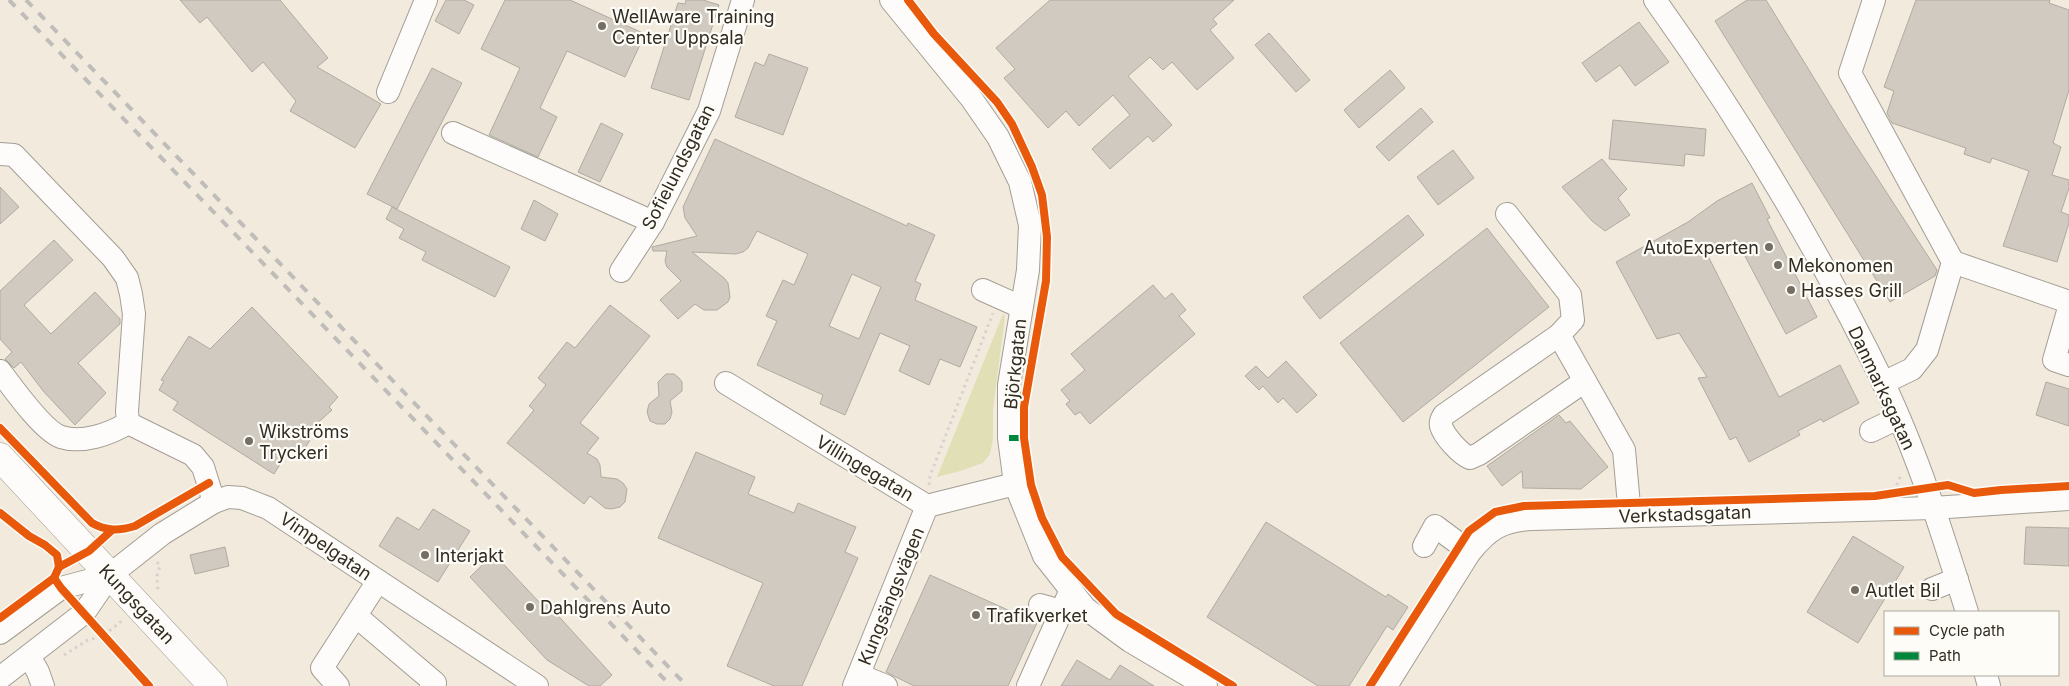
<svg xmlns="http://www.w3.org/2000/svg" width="2069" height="686" font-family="Inter,sans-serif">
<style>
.green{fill:#e1dfb6}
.building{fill:#d0cac0;stroke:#b1aaa0;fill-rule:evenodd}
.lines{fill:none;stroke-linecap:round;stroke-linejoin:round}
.minor-casing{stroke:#a39e94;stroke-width:24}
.major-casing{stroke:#a39e94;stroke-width:29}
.path{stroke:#d5d2cf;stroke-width:3;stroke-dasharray:2.5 4;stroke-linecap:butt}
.minor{stroke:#fdfcfa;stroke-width:22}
.major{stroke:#fdfcfa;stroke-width:28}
.rail{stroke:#bfbdb9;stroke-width:4;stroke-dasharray:9 9;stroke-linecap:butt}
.quiet{stroke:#00873e;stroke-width:6;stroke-dasharray:12 6;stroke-linecap:butt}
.cycleway-casing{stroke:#fefcf7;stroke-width:11}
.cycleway{stroke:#e8590c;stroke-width:8}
.poi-dot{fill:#756e64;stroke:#fefcf7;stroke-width:2}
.labels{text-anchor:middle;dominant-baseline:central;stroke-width:4.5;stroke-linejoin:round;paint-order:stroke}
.poi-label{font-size:18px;fill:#312c23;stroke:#fefcf7;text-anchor:start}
.street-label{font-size:18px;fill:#312c23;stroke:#fefcf7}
</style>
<rect width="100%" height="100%" fill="#f2eadd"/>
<polygon class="green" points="1003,314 1005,316 993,409 993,439 990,454 983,463 957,472 937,477"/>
<g class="building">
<polygon points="180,0 280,0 328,58 317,67 381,104 355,148 290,111 296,101 263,62 252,72 207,17 200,23"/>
<polygon points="446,0 464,0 474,5 459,34 435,21"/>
<polygon points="505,0 570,0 645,34 625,77 567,51 540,108 557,117 538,157 489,135 520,68 481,49"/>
<polygon points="686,0 703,0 719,5 689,100 651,88 678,3 685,4"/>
<polygon points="1050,0 1234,0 1213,19 1217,24 1210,30 1234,58 1197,90 1172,62 1163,70 1150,57 1128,76 1172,125 1153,142 1148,136 1110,169 1092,149 1130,115 1113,95 1079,126 1066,111 1048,128 1004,78 1015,69 996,48"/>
<polygon points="1747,0 1766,0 1844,127 1937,270 1935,276 1890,302 1715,21"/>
<polygon points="1916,0 2050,0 2049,3 2069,10 2069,90 2053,143 2061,147 2052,175 2069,180 2069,188 2061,212 2069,215 2069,223 2057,262 2003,246 2029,171 1992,158 1990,163 1964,154 1966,148 1892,123 1887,113 1894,91 1884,87"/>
<polygon points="1639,22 1669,62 1635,86 1620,65 1596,82 1582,63"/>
<polygon points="1269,33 1310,80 1296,92 1255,45"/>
<polygon points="769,54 808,68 783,135 735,117 755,62 764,66"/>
<polygon points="432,68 462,83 397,209 367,194"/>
<polygon points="1390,70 1405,88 1359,128 1344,110"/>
<polygon points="1421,108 1433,122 1389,161 1376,147"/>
<polygon points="1613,120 1706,129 1704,156 1685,154 1684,166 1609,159"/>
<polygon points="601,123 623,134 600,182 578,172"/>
<path d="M 715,139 L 907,226 L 908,223 L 935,235 L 915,281 L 921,284 L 915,300 L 977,327 L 960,367 L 940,359 L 929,385 L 899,371 L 910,346 L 880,333 L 845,415 L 820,404 L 823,395 L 757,365 L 777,321 L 766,316 L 783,280 L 794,285 L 808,254 L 757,231 L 748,248 L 743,252 L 736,254 L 692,252 L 724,278 L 728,283 L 730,297 L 728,302 L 717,310 L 704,310 L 695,304 L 678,319 L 660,300 L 681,281 L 667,267 L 665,261 L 667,251 L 653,251 L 652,247 L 697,236 L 685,218 L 683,207 ZM 852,274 L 881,287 L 859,339 L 829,326 Z"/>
<polygon points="1453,150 1474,178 1438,205 1417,177"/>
<polygon points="1602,159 1627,189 1618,198 1630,215 1605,231 1592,221 1562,187"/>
<polygon points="1752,183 1770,218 1767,219 1817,317 1786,334 1737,241 1707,254 1779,397 1840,365 1859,403 1823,422 1821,419 1798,431 1800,435 1749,462 1736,437 1730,440 1698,378 1707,377 1679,333 1657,339 1616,262 1688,222 1717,201"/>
<polygon points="0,187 19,207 0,224"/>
<polygon points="534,200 558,214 545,241 521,229"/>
<polygon points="392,207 510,267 495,297 422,260 426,252 399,238 404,229 386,219"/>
<polygon points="1408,215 1424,235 1320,319 1303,297"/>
<polygon points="1487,228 1549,307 1403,422 1340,343"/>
<polygon points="54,240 73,260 24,305 51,334 95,292 120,319 120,324 78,363 106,393 75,425 44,392 21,362 14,368 5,359 12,352 0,339 0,291"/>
<polygon points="1153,285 1165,299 1172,293 1186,310 1179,316 1195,334 1090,424 1080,412 1075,415 1066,404 1070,401 1061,390 1085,370 1071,354"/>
<polygon points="610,305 650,336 580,423 599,438 587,453 597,459 600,465 601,477 617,479 623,483 627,489 625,502 620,507 611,509 605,508 590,496 584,504 507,443 534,410 529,406 546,385 538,378 567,342 575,348"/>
<polygon points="252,307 338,397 329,407 332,410 303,436 310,440 302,453 291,447 274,474 173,410 178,402 159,390 164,381 161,380 189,336 210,349"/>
<polygon points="1286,361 1317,395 1297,413 1283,398 1278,403 1263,386 1259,390 1245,376 1256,366 1268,378"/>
<polygon points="666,374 674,374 679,378 682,382 682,391 670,401 672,412 670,419 665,424 657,424 650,421 647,412 649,404 659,396 658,382"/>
<polygon points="2046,382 2069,389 2069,426 2036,415"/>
<polygon points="1559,415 1566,423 1570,421 1608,467 1581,489 1523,488 1522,471 1502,486 1487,466"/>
<polygon points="696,452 755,477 748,494 794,513 798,503 856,527 845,552 858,558 802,686 774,686 727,666 763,583 658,538"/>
<polygon points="433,509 470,531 438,582 379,546 397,517 419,530"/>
<polygon points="1266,522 1386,597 1388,594 1408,607 1393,630 1387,626 1349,686 1318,686 1207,617"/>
<polygon points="2026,527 2069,528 2069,566 2024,564"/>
<polygon points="1853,536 1904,567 1858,643 1807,612"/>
<polygon points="225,547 229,566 195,574 190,555"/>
<polygon points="494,554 539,602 543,599 612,675 600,686 589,686 547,660 470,577"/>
<polygon points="930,575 1037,623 1008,686 914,686 886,672"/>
<polygon points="1077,660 1110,680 1120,665 1154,686 1061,686"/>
</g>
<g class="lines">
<g class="minor-casing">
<g id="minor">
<polyline points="891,0 971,98 998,137 1020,182 1030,225 1028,270 1009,385 1009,438 1015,484 1044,556 1085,608 1130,641 1206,686"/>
<path d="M 1655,0 C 1740,119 1819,251 1883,382 C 1918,455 1943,535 1967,612"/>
<polyline points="1874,0 1850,73 1953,262 1927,350 1912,369 1883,383"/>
<polyline points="388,92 426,0"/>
<polyline points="453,133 653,222"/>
<polyline points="0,154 14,155 113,258 127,278 131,294 134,314 127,411 128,423"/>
<polyline points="1507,214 1570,295 1573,320 1559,335 1624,450 1630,516"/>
<polyline points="1953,262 2069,302"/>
<polyline points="621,271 653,222 709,111 743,0"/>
<polyline points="983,290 1021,307"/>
<polyline points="2069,308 2054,360 2069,365"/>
<path d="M 1559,335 L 1444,415 C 1442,418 1440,422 1441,426 C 1444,436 1460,454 1470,458 L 1479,454 L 1585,381"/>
<path d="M 0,371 C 12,387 43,431 61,437 C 82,444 110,434 128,423"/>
<polyline points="726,383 927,506 1015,484"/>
<polyline points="128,423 193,455 203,467 214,502"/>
<polyline points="1871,431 1898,418"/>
<polyline points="1424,546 1435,526 1470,552"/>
<polyline points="1932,589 1957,579"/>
<polyline points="1040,605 1061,611"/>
<polyline points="356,616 435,683 431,686"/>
<polyline points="0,633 61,588 110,575"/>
<polyline points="29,656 38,672 43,686"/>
<polyline points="859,675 886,686"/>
<polyline points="1986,675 1989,686"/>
<polyline points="0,678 84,613 110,575 162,534 214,502 228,497 242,498 268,508 537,686"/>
<polyline points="338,686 322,668 378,581"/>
<polyline points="854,686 927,506"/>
<polyline points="1028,686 1070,592"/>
<path d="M 1386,686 L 1470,552 C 1489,529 1501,521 1532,519 L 1933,508 L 2069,499"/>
</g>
</g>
<g class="major-casing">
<polyline id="major" points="0,457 213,686"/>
</g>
<g class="path">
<polyline points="929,485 930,476 993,313"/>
<polyline points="1894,491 1901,475"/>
<polyline points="157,562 160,566 157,576 158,593"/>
<polyline points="64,655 88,640 103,636 124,619"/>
</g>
<use href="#minor" class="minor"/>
<use href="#major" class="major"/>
<g class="rail">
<polyline points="9,0 671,686"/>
<polyline points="26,0 687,686"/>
</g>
<polyline class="quiet" points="1009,438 1024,438"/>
<g class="cycleway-casing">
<g id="cycleway">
<polyline points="908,0 934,34 997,102 1012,124 1032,167 1042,195 1047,237 1046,281 1024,407 1024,438 1031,485 1042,518 1062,557 1116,614 1233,686"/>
<path d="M 0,428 L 92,523 C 106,531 119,531 135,526 L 209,483"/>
<polyline points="0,513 29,536 45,545 57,555 59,567 54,578 0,618"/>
<polyline points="59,567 89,551 112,530"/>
<polyline points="54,578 61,588 149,686"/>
<polyline points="1370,686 1469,531 1495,512 1524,506 1875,496 1948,485 1974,493 2001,490 2069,486"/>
</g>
</g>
<use href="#cycleway" class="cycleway"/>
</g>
<g class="poi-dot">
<circle cx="602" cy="26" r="5"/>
<circle cx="1769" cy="247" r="5"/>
<circle cx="1778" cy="265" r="5"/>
<circle cx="1791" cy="290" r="5"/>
<circle cx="249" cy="441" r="5"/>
<circle cx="425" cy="555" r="5"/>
<circle cx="1855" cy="590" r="5"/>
<circle cx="530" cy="607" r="5"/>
<circle cx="976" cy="615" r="5"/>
</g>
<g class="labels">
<g class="poi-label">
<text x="612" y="16">WellAware Training<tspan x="612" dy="21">Center Uppsala</tspan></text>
<text x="1759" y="247" text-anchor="end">AutoExperten</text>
<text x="1788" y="265">Mekonomen</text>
<text x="1801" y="290">Hasses Grill</text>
<text x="259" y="431">Wikströms<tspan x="259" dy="21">Tryckeri</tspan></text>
<text x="435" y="555">Interjakt</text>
<text x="1865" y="590">Autlet Bil</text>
<text x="540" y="607">Dahlgrens Auto</text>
<text x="986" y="615">Trafikverket</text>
</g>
<g class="street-label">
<text transform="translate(678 167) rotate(-63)">Sofielundsgatan</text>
<text transform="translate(1015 364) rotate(-84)">Björkgatan</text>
<text transform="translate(1882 388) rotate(65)">Danmarksgatan</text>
<text transform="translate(865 468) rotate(31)">Villingegatan</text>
<text transform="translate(1685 514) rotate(-2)">Verkstadsgatan</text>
<text transform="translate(326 546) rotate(34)">Vimpelgatan</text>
<text transform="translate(891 596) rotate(-68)">Kungsängsvägen</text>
<text transform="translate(137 604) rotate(47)">Kungsgatan</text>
</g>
</g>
<rect x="1884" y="611" width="175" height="65" fill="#fefcf7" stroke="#aca9a2"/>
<rect x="1894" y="627" width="25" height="8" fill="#e8590c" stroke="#aca9a2"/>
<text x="1929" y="636" font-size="15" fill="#312c23">Cycle path</text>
<rect x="1894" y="652" width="25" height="8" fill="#00873e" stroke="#aca9a2"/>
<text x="1929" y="661" font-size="15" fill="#312c23">Path</text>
</svg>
